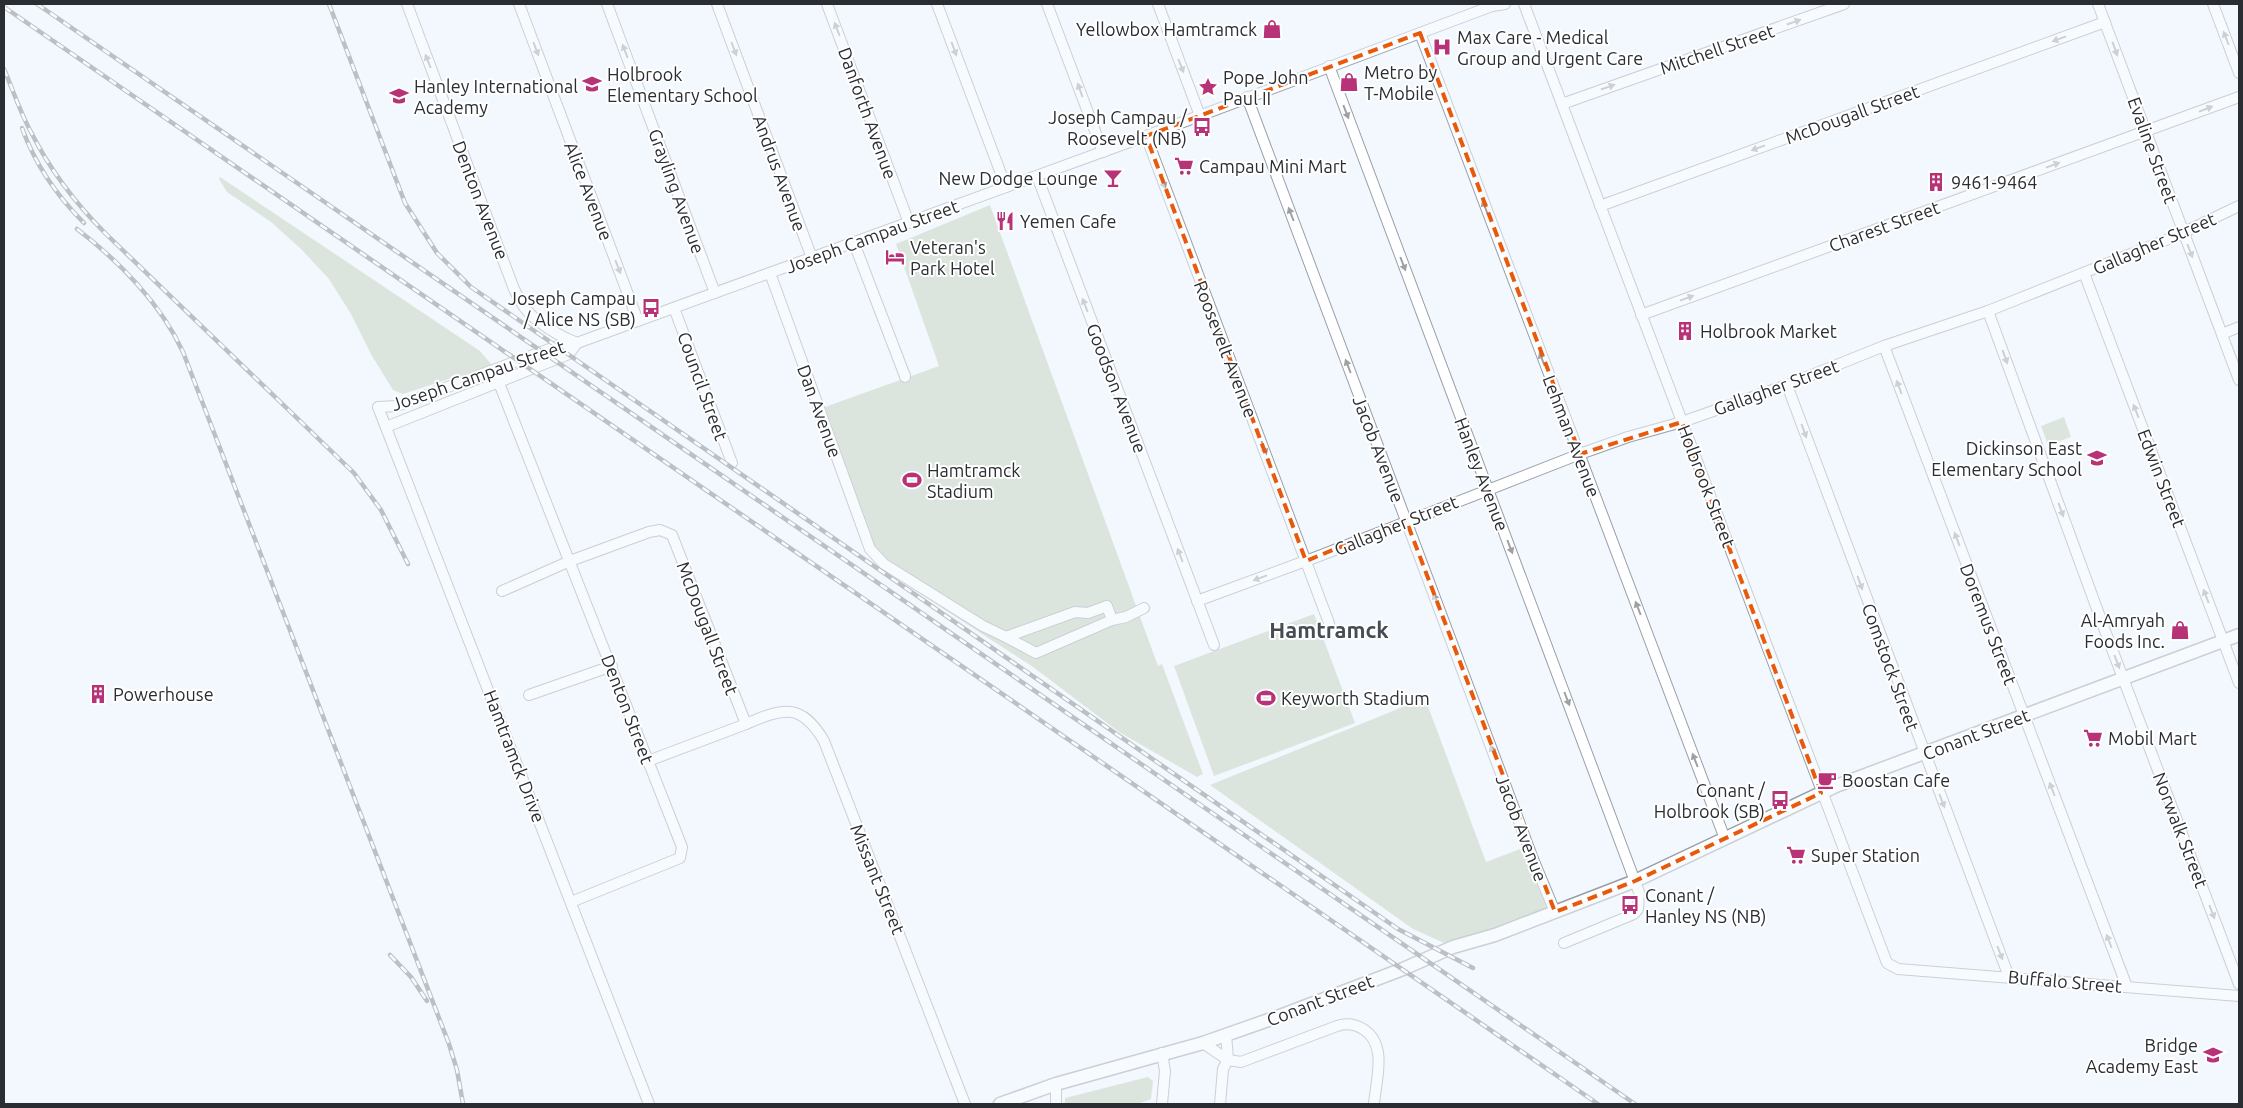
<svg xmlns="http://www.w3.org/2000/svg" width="2243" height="1108" font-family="Ubuntu,sans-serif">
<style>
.green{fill:#c2ceb7}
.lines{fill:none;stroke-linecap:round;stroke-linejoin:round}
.minor-casing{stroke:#979fa8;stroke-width:12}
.major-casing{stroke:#979fa8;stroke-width:15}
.minor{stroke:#fff;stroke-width:10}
.major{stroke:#fff;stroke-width:12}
.rail-casing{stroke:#797c81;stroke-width:4.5}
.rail{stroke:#fff;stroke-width:2.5;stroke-dasharray:8;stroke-linecap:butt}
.oneway{fill:#9fa0a2}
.marked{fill:none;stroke:#e8590c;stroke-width:4;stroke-dasharray:10 6;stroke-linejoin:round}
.labels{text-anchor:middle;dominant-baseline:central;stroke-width:4;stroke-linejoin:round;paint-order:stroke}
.poi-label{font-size:18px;fill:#2a2d31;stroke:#fff;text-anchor:start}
.street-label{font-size:18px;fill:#2a2d31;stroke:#fff}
.district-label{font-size:22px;font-weight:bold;fill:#454c54;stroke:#fff}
</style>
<rect width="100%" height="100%" fill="#f3f8fe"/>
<g class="green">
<polygon points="220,177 480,351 492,365 403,394 393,390 372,356 351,314 329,279 301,249 271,222 227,192 219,179"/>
<polygon points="990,205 1158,666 1162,664 1203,774 1197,777 1119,732 1033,667 882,569 825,407 939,366 896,244"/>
<polygon points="2064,417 2071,437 2048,445 2041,426"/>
<polygon points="1314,614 1355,723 1214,776 1174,666"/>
<polygon points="1425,698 1486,862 1528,846 1555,912 1453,947 1413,929 1210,785"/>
<polygon points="1148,1077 1153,1081 1151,1099 1138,1104 1065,1104 1065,1098"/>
</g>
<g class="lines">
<g class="minor-casing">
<g id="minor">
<path d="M 407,4 L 514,289 C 517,295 520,301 524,307 C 535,322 559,336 577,343 L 1146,136 L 1492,6 L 1505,4"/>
<polyline points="519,4 638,321"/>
<polyline points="607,4 715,293"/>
<polyline points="717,4 812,258"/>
<polyline points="827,4 909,223"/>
<polyline points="937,4 1006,187"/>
<polyline points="1047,4 1103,152"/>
<polyline points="1158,4 1200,116"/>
<polyline points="1524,4 1887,963 1898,969 2239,996"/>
<polyline points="2098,4 2239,380"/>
<polyline points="2213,4 2239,73"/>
<polyline points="1420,33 1725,839"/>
<polyline points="1329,66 1639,892 1638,909 1634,914 1564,943"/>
<polyline points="1247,97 1533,859 1555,912"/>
<polyline points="1562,104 1844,4"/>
<polyline points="1146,136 1329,623"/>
<polyline points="1037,176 1214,645"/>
<polyline points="1600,206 2105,22"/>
<polyline points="854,243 903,371 905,376 905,377 905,375"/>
<polyline points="770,273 870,549 884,564 983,626 1006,637 1075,612 1088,613 1107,606 1112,620 1036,653 1006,637"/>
<polyline points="2084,273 2239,683"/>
<polyline points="674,308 732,463"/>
<polyline points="1988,311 2104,628 2239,984"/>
<polyline points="1641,315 2239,97"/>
<polyline points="2222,334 2239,327"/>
<polyline points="1884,346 2127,987"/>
<polyline points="497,378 682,847 680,858 571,902"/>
<polyline points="1787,385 2009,977"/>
<polyline points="386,427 569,354 577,343 560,345 397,406 378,407 649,1104"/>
<polyline points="502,591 570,561 649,532 660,530 672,535 746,724 648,761"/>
<polyline points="1197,601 1319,556 1580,454 1628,437 1682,422 1787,385 1884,346 1988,311 2176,236 2239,206"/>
<polyline points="1112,620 1126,617 1144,608"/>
<polyline points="529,695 612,666"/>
<path d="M 746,724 C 783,708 801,702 824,741 L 965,1104"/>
<path d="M 1203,1043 L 1228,1060 L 1241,1062 L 1337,1026 C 1346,1023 1355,1024 1363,1029 C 1388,1044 1376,1080 1374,1104"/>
<polyline points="1056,1084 1056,1104"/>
<polyline points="1162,1104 1165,1071 1162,1053"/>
<polyline points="1220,1104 1223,1069 1228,1060 1226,1034"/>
</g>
</g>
<g class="major-casing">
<polyline id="major" points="1000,1104 1056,1084 1203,1043 1277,1017 1403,969 1453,947 1495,935 1635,881 1836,786 2239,635"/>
</g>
<use href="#minor" class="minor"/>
<use href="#major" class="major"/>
<g class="rail-casing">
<g id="rail">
<polyline points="37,4 1635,1104"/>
<polyline points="329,4 405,203 437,253 471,287 1398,929 1473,968"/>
<polyline points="4,7 1598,1104"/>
<path d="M 4,69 C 13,90 20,112 31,132 C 50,170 76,204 106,234 L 354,473 L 381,510 L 408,564"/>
<path d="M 22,128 C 35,164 57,196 84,223"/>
<path d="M 77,229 C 119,261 161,304 183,352 L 449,1044 L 457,1070 L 463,1104"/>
<polyline points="390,955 411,977 427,1001"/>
</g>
</g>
<use href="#rail" class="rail"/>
</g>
<defs><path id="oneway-solid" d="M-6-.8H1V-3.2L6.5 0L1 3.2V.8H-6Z" transform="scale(1.25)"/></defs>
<g class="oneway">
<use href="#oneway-solid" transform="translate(1794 22) rotate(-19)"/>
<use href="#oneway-solid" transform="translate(837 29) rotate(-111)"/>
<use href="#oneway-solid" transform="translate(2226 38) rotate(-111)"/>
<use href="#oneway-solid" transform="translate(2059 39) rotate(160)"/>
<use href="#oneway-solid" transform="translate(536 49) rotate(69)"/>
<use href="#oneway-solid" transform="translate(734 49) rotate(69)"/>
<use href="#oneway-solid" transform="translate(954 49) rotate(70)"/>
<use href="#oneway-solid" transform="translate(2115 49) rotate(70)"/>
<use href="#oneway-solid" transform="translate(625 51) rotate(-111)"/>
<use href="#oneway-solid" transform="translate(428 61) rotate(-111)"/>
<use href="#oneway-solid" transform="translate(1181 66) rotate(69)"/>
<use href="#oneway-solid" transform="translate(1608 87) rotate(-19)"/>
<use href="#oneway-solid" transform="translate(1080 90) rotate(-110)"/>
<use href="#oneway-solid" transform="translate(2206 109) rotate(-21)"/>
<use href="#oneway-solid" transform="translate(1346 112) rotate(69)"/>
<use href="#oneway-solid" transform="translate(1758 148) rotate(160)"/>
<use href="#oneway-solid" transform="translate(2053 165) rotate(-20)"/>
<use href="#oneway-solid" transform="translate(1163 182) rotate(69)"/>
<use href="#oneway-solid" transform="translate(1485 207) rotate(-111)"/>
<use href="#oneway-solid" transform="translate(1291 214) rotate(-111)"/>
<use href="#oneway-solid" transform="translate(2190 251) rotate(69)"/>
<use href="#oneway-solid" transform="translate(1403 264) rotate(69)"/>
<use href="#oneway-solid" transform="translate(618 267) rotate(69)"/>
<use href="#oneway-solid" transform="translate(1687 298) rotate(-20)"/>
<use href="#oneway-solid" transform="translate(1085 305) rotate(-111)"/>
<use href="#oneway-solid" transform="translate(2005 357) rotate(70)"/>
<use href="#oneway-solid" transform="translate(1542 359) rotate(-111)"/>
<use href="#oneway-solid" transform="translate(1348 366) rotate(-111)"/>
<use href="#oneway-solid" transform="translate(1899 387) rotate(-111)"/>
<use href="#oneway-solid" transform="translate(2136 411) rotate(-111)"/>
<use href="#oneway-solid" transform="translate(1804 431) rotate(70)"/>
<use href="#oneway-solid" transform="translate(1264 448) rotate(69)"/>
<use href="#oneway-solid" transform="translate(2061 510) rotate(70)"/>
<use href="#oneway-solid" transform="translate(1957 539) rotate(-111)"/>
<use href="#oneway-solid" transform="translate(1510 547) rotate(69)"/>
<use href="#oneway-solid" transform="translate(1180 555) rotate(-111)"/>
<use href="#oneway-solid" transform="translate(1260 578) rotate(160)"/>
<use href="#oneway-solid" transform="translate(1860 583) rotate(70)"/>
<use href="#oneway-solid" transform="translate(2206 596) rotate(-111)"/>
<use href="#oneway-solid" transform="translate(1436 600) rotate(-111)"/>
<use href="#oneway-solid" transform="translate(1638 608) rotate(-111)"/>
<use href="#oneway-solid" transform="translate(2117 662) rotate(69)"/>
<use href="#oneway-solid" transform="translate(1567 699) rotate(69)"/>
<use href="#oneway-solid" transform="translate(1493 752) rotate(-111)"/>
<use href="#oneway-solid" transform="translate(1695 760) rotate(-111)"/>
<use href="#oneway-solid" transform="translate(2052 789) rotate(-111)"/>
<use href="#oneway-solid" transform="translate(1942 801) rotate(69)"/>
<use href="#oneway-solid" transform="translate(2212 912) rotate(69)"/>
<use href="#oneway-solid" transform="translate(2109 941) rotate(-111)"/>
<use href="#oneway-solid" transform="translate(2000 953) rotate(69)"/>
</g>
<path d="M0 0H2243V1108H0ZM 1420,33 L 1580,454 L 1682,422 L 1821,793 L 1635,881 L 1555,912 L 1406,520 L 1306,561 L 1146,136 Z" fill="#f3f8fe" fill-opacity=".55" fill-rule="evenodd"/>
<path class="marked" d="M 1420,33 L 1580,454 L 1682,422 L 1821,793 L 1635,881 L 1555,912 L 1406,520 L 1306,561 L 1146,136 Z"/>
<defs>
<g id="shop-bare" transform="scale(1.5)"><path d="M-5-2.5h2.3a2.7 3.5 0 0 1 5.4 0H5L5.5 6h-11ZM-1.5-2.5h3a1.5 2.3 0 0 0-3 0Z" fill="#b73276" stroke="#fff" stroke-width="2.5" paint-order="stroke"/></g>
<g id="hospital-bare" transform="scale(1.5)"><path d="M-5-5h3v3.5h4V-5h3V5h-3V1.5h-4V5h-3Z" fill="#b73276" stroke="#fff" stroke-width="2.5" paint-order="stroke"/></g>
<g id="school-bare" transform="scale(1.5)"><path d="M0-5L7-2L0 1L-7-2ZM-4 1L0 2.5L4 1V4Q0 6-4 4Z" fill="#b73276" stroke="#fff" stroke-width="2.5" paint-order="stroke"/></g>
<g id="sight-bare" transform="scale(1.5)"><path d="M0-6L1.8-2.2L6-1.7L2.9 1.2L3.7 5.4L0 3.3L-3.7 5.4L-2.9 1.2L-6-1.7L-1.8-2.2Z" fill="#b73276" stroke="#fff" stroke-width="2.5" paint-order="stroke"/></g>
<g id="bus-bare" transform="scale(1.5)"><path d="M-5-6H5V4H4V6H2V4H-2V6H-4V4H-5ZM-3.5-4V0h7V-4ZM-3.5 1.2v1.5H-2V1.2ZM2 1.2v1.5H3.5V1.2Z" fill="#b73276" stroke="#fff" stroke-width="2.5" paint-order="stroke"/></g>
<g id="supermarket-bare" transform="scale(1.5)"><path d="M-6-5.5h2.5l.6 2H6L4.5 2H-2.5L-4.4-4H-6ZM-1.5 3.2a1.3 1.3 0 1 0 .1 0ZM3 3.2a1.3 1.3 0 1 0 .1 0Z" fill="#b73276" stroke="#fff" stroke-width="2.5" paint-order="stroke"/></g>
<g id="bar-bare" transform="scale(1.5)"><path d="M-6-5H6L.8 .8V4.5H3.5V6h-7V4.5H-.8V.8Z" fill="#b73276" stroke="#fff" stroke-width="2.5" paint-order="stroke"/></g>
<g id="building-bare" transform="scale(1.5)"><path d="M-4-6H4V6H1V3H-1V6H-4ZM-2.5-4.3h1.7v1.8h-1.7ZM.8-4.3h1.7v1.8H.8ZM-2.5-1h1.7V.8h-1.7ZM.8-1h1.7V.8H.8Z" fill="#b73276" stroke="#fff" stroke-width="2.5" paint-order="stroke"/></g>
<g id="restaurant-bare" transform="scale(1.5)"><path d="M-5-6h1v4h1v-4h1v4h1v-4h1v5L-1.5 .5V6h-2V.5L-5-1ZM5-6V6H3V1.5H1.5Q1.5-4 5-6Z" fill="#b73276" stroke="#fff" stroke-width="2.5" paint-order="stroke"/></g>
<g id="hotel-bare" transform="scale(1.5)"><path d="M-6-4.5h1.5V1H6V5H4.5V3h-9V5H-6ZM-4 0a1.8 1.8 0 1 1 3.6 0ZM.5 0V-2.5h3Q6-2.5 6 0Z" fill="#b73276" stroke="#fff" stroke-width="2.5" paint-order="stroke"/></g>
<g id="stadium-bare" transform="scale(1.5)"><path d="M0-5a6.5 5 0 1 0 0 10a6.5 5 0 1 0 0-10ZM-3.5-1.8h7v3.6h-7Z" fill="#b73276" stroke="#fff" stroke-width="2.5" paint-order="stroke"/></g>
<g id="cafe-bare" transform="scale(1.5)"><path d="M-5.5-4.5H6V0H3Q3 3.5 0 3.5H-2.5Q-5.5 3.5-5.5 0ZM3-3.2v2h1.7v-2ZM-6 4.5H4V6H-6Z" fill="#b73276" stroke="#fff" stroke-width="2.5" paint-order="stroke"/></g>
</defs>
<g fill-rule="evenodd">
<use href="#shop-bare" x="1272" y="29"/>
<use href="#hospital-bare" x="1442" y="47"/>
<use href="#shop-bare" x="1349" y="82"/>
<use href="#school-bare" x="592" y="84"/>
<use href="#sight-bare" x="1208" y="87"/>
<use href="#school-bare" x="399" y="96"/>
<use href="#bus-bare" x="1202" y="127"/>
<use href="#supermarket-bare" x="1184" y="166"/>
<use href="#bar-bare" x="1113" y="178"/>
<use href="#building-bare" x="1936" y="182"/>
<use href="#restaurant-bare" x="1005" y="221"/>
<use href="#hotel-bare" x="895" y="257"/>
<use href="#bus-bare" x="651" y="308"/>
<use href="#building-bare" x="1685" y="331"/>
<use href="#school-bare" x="2097" y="458"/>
<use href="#stadium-bare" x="912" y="480"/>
<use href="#shop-bare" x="2180" y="630"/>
<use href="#building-bare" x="98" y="694"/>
<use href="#stadium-bare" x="1266" y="698"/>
<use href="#supermarket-bare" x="2093" y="738"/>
<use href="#cafe-bare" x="1827" y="780"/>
<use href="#bus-bare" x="1780" y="800"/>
<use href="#supermarket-bare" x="1796" y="855"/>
<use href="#bus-bare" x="1630" y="905"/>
<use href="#school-bare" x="2213" y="1055"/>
</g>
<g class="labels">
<g class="poi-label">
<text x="1257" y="29" text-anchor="end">Yellowbox Hamtramck</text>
<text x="1457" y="37">Max Care - Medical<tspan x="1457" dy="21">Group and Urgent Care</tspan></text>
<text x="1364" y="72">Metro by<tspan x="1364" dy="21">T-Mobile</tspan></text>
<text x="607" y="74">Holbrook<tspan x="607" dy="21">Elementary School</tspan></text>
<text x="1223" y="77">Pope John<tspan x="1223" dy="21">Paul II</tspan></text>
<text x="414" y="86">Hanley International<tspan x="414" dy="21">Academy</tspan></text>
<text x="1187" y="117" text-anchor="end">Joseph Campau /<tspan x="1187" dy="21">Roosevelt (NB)</tspan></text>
<text x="1199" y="166">Campau Mini Mart</text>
<text x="1098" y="178" text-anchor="end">New Dodge Lounge</text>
<text x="1951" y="182">9461-9464</text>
<text x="1020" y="221">Yemen Cafe</text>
<text x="910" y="247">Veteran's<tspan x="910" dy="21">Park Hotel</tspan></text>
<text x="636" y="298" text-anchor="end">Joseph Campau<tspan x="636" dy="21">/ Alice NS (SB)</tspan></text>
<text x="1700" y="331">Holbrook Market</text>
<text x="2082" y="448" text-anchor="end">Dickinson East<tspan x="2082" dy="21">Elementary School</tspan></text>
<text x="927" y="470">Hamtramck<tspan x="927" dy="21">Stadium</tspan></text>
<text x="2165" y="620" text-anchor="end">Al-Amryah<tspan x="2165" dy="21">Foods Inc.</tspan></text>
<text x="113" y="694">Powerhouse</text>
<text x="1281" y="698">Keyworth Stadium</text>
<text x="2108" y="738">Mobil Mart</text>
<text x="1842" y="780">Boostan Cafe</text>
<text x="1765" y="790" text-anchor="end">Conant /<tspan x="1765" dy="21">Holbrook (SB)</tspan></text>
<text x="1811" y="855">Super Station</text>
<text x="1645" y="895">Conant /<tspan x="1645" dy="21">Hanley NS (NB)</tspan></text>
<text x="2198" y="1045" text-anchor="end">Bridge<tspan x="2198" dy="21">Academy East</tspan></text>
</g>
<g class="street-label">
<text transform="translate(1717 49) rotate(-19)">Mitchell Street</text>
<text transform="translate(868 113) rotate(70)">Danforth Avenue</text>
<text transform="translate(1852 114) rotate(-20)">McDougall Street</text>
<text transform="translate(2153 150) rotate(70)">Evaline Street</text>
<text transform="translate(780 173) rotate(70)">Andrus Avenue</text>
<text transform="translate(589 191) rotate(69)">Alice Avenue</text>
<text transform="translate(677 191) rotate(70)">Grayling Avenue</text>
<text transform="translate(481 200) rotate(69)">Denton Avenue</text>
<text transform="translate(1884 226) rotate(-20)">Charest Street</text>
<text transform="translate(872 236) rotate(-20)">Joseph Campau Street</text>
<text transform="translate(2154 243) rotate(-23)">Gallagher Street</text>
<text transform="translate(1226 349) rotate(69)">Roosevelt Avenue</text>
<text transform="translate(478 375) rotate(-19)">Joseph Campau Street</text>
<text transform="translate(703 386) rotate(70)">Council Street</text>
<text transform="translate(1776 387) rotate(-20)">Gallagher Street</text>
<text transform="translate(1117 388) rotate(69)">Goodson Avenue</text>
<text transform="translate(820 411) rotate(70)">Dan Avenue</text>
<text transform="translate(1572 436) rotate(69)">Lehman Avenue</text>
<text transform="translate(1379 449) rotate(69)">Jacob Avenue</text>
<text transform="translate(1482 474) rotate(69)">Hanley Avenue</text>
<text transform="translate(2162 478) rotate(69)">Edwin Street</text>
<text transform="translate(1707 486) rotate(69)">Holbrook Street</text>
<text transform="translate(1396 525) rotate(-22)">Gallagher Street</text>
<text transform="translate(1989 624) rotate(69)">Doremus Street</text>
<text transform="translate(708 628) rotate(69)">McDougall Street</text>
<text transform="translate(1891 667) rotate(70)">Comstock Street</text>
<text transform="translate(628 709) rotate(69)">Denton Street</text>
<text transform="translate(1976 734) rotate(-21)">Conant Street</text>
<text transform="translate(515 756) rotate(69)">Hamtramck Drive</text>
<text transform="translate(1522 828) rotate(69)">Jacob Avenue</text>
<text transform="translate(2181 830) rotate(69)">Norwalk Street</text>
<text transform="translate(878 879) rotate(68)">Missant Street</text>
<text transform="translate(2065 981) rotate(5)">Buffalo Street</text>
<text transform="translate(1320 1000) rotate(-21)">Conant Street</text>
</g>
<g class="district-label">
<text x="1329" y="629">Hamtramck</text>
</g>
</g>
<rect width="2243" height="1108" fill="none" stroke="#2a2d31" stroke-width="10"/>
</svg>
